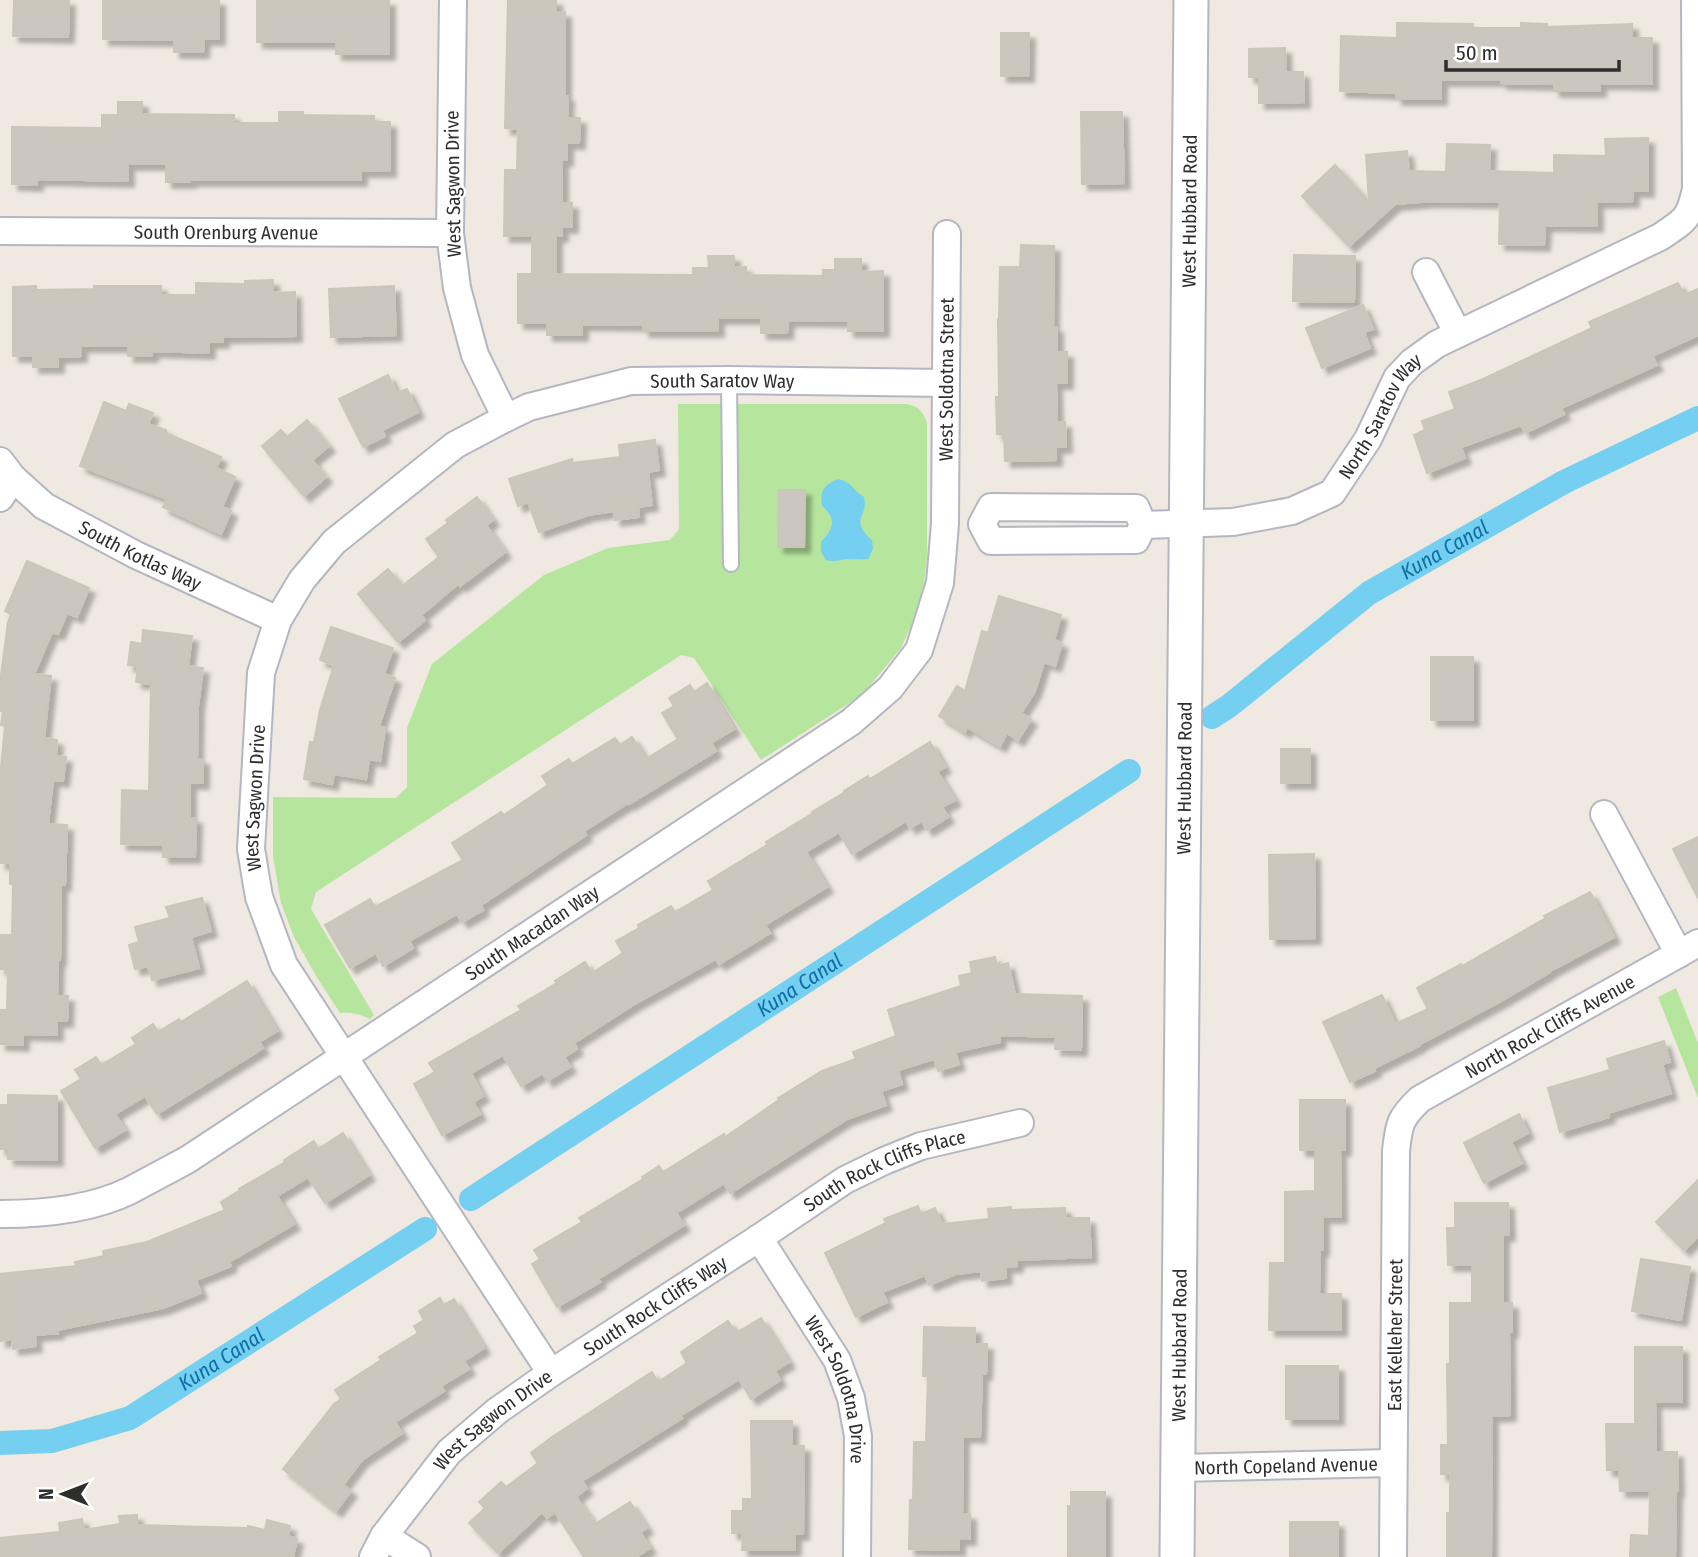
<svg xmlns="http://www.w3.org/2000/svg" width="1698" height="1557" font-family="'Fira Sans Condensed',sans-serif">
<style>
.green{fill:#b6e59e}
.water{fill:#75cff0}
.lines{fill:none;stroke-linecap:round;stroke-linejoin:round}
.canal{stroke:#75cff0;stroke-width:24}
.building{fill:#cbc7bf;stroke:#cbc5ba;stroke-width:2;filter:url(#shadow)}
.service-casing{stroke:#b4b7c1;stroke-width:18}
.minor-casing{stroke:#b4b7c1;stroke-width:30}
.tertiary-casing{stroke:#b4b7c1;stroke-width:37}
.service{stroke:#fff;stroke-width:14}
.minor{stroke:#fff;stroke-width:26}
.tertiary{stroke:#fff;stroke-width:33}
.labels{text-anchor:middle;dominant-baseline:central;stroke-width:5;stroke-linejoin:round;paint-order:stroke}
.street-label{font-size:19px;fill:#2e2e2e;stroke:#fff}
.water-label{font-size:21px;font-style:italic;fill:#0d6fa3;stroke:#fff}
</style>
<defs>
<filter id="shadow"><feDropShadow dx="6" dy="6" stdDeviation="2" flood-color="#0004"/></filter>
</defs>
<rect width="100%" height="100%" fill="#efe9e1"/>
<g class="green">
<path d="M 678,404 L 907,404 C 919,406 923,412 927,423 L 927,554 L 924,584 L 915,617 L 901,648 L 862,695 L 761,760 L 694,658 L 681,655 L 316,892 L 311,909 L 374,1015 L 370,1019 C 360,1014 351,1012 340,1013 L 318,979 L 294,937 L 281,903 L 273,856 L 273,797 L 396,798 L 407,787 L 407,728 L 432,664 L 544,575 L 608,548 L 670,540 L 679,529 Z"/>
<polygon points="1676,988 1698,1043 1698,1098 1658,997"/>
</g>
<path class="water" d="M 838,479 C 854,483 851,489 864,497 C 869,517 848,519 872,540 L 873,549 L 868,559 C 861,560 856,559 849,559 C 840,559 837,563 826,560 L 821,552 L 821,542 C 834,528 837,519 822,506 C 820,490 823,486 838,479 Z"/>
<g class="lines">
<g class="canal">
<path id="s1" d="M 1212,717 L 1229,706 L 1369,593 L 1564,482 L 1698,418"/>
<path id="s2" d="M 471,1199 L 1129,771"/>
<path id="s3" d="M 0,1443 L 52,1441 L 130,1418 L 425,1229"/>
</g>
</g>
<g class="building">
<polygon points="14,0 69,0 68,37 13,36"/>
<polygon points="103,0 219,0 219,39 204,39 203,52 174,52 174,40 103,39"/>
<polygon points="257,0 389,0 389,54 336,54 336,42 257,42"/>
<polygon points="508,0 556,0 556,12 565,12 565,96 568,96 567,118 580,118 579,143 567,143 567,160 562,160 562,203 572,203 572,227 562,227 562,236 556,236 556,274 693,275 693,268 709,268 708,256 734,256 734,268 746,267 746,275 823,276 823,270 835,270 835,259 861,259 861,272 883,271 883,331 848,331 848,321 788,320 787,333 761,333 761,318 718,318 718,331 643,331 644,325 582,324 582,335 547,335 547,323 518,323 518,274 532,274 532,236 504,236 505,170 517,170 518,129 505,128"/>
<polygon points="1397,23 1473,24 1473,28 1521,28 1521,23 1547,24 1547,27 1632,24 1632,38 1652,38 1652,84 1600,83 1600,91 1554,91 1554,84 1501,83 1501,80 1441,80 1441,99 1396,99 1396,93 1340,91 1341,36 1397,38"/>
<polygon points="1001,33 1029,33 1028,76 1001,76"/>
<polygon points="1285,48 1286,72 1303,72 1304,102 1259,103 1259,77 1249,77 1249,49"/>
<polygon points="118,102 142,102 142,114 234,115 234,123 279,123 279,112 303,112 303,115 374,116 374,122 390,122 390,171 361,171 361,180 190,180 190,182 166,182 166,164 128,164 128,181 37,179 37,185 12,184 12,127 102,128 102,115 118,115"/>
<polygon points="1081,112 1122,112 1124,183 1082,184"/>
<polygon points="1648,138 1648,191 1633,191 1633,201 1597,202 1597,226 1545,225 1544,245 1499,244 1500,202 1433,201 1395,204 1349,246 1302,196 1335,165 1369,202 1366,155 1407,151 1409,171 1446,172 1447,144 1490,145 1489,171 1554,173 1554,155 1606,156 1605,139"/>
<polygon points="1021,245 1054,246 1053,327 1057,327 1057,352 1067,352 1067,383 1056,383 1057,423 1065,422 1066,447 1056,447 1056,460 1005,461 1004,434 997,434 996,397 999,397 998,319 999,319 1000,267 1020,267"/>
<polygon points="1294,255 1355,256 1354,302 1293,301"/>
<polygon points="273,280 273,293 295,292 296,336 223,337 223,342 209,342 209,353 152,351 152,356 128,356 128,346 81,346 81,356 58,357 58,367 33,367 33,356 13,356 13,287 36,286 36,290 94,289 94,286 161,286 161,295 196,295 196,283 245,284 245,281"/>
<polygon points="1678,283 1684,295 1698,289 1698,335 1652,356 1657,365 1561,408 1564,414 1525,433 1521,425 1461,447 1465,458 1427,473 1414,435 1425,430 1422,421 1455,409 1449,392 1481,380 1592,328 1589,322"/>
<polygon points="394,286 396,335 331,337 329,289"/>
<polygon points="1363,305 1373,329 1364,332 1370,348 1322,368 1306,328"/>
<polygon points="388,375 397,393 407,389 418,412 382,430 385,436 363,447 339,399"/>
<polygon points="104,402 126,411 129,404 153,413 148,424 166,430 166,433 221,457 216,468 235,477 222,507 231,511 221,534 163,507 167,499 80,466"/>
<polygon points="307,420 329,446 312,460 326,477 304,496 262,446 281,430 287,437"/>
<polygon points="655,440 659,470 648,472 652,505 638,507 639,517 615,520 614,511 588,515 539,532 528,502 518,506 509,479 572,459 573,463 620,457 619,445"/>
<polygon points="779,490 805,490 804,547 778,547"/>
<polygon points="477,497 493,520 486,525 505,552 460,586 459,583 421,615 425,620 398,642 358,594 388,569 402,586 439,557 426,539 448,523 446,520"/>
<polygon points="27,561 89,588 77,617 67,613 58,634 52,632 34,674 51,676 44,738 57,740 56,756 66,757 63,781 53,780 48,824 67,825 65,885 61,885 60,960 58,960 57,996 68,996 67,1021 57,1021 57,1035 23,1034 23,1045 0,1044 0,1010 7,1010 8,969 0,969 0,935 12,935 13,884 10,884 10,863 0,863 0,778 5,726 1,725 3,711 0,711 0,683 8,622 11,614 5,611"/>
<polygon points="999,596 1061,615 1054,640 1062,643 1055,666 1044,662 1035,691 1021,713 1031,719 1018,740 1007,733 1000,746 967,727 965,732 939,716 957,686 965,691 982,631 988,633"/>
<polygon points="331,627 393,648 384,674 395,678 379,726 385,728 380,761 369,759 366,779 334,774 332,784 304,779 310,742 314,742 320,710 334,665 320,660"/>
<polygon points="143,630 192,636 188,666 203,668 198,706 197,759 203,759 203,783 190,783 190,818 196,818 195,857 163,857 163,845 121,844 122,790 149,791 151,684 136,682 138,666 128,665 131,642 142,644"/>
<rect x="1431" y="657" width="42" height="63"/>
<polygon points="707,683 734,729 711,743 716,751 629,804 628,803 584,831 586,835 481,905 483,910 462,922 457,914 409,941 413,948 383,966 376,953 350,968 325,925 370,899 375,907 463,860 452,843 501,812 504,815 548,785 542,776 569,759 572,764 615,738 620,745 632,737 646,759 678,739 662,713 674,706 669,698 690,685 694,692"/>
<polygon points="930,742 945,767 937,771 955,800 942,807 948,817 927,830 922,821 910,828 906,821 852,854 839,832 806,852 827,887 765,925 770,933 719,964 716,959 633,1005 574,1043 577,1049 564,1057 570,1067 547,1081 543,1073 521,1086 503,1055 471,1073 483,1096 473,1102 480,1114 442,1135 414,1084 435,1072 429,1063 521,1010 518,1006 557,983 555,981 585,962 592,973 623,953 616,941 639,928 638,925 671,906 675,912 713,890 708,881 767,845 766,842 813,813 812,812 845,792 844,791 868,776 870,779"/>
<rect x="1281" y="749" width="29" height="34"/>
<polygon points="1698,837 1698,898 1673,849"/>
<polygon points="1314,854 1315,938 1270,939 1269,855"/>
<polygon points="1590,892 1614,937 1550,971 1550,972 1503,1000 1418,1045 1419,1046 1374,1068 1375,1071 1350,1082 1323,1022 1382,995 1395,1024 1428,1009 1417,988 1461,964 1462,966 1546,918 1544,916"/>
<polygon points="202,898 211,931 191,937 199,968 152,980 148,966 135,969 129,945 139,942 135,927 170,918 166,907"/>
<polygon points="995,957 997,966 1008,963 1015,994 1082,996 1081,1050 1055,1049 1056,1037 999,1035 1000,1042 955,1052 959,1064 938,1071 934,1059 898,1070 902,1084 881,1091 886,1105 847,1119 730,1193 724,1183 676,1213 684,1225 598,1279 600,1282 557,1307 532,1264 540,1259 534,1250 582,1222 579,1218 643,1179 642,1177 659,1166 663,1172 724,1134 725,1137 779,1100 778,1098 822,1071 856,1059 853,1052 896,1036 888,1010 961,986 959,976 972,973 970,962"/>
<polygon points="247,981 277,1031 259,1042 263,1048 157,1114 145,1096 115,1114 125,1130 95,1148 61,1091 81,1079 75,1070 96,1057 101,1065 136,1044 132,1038 153,1024 158,1032 179,1019 181,1022"/>
<polygon points="1664,1041 1670,1062 1662,1064 1671,1093 1608,1113 1609,1117 1560,1132 1548,1088 1610,1070 1607,1059"/>
<polygon points="8,1095 57,1096 57,1160 8,1159 8,1149 0,1149 0,1105 8,1105"/>
<polygon points="1300,1100 1345,1100 1345,1150 1340,1150 1341,1217 1323,1217 1323,1250 1320,1250 1319,1294 1341,1294 1341,1330 1269,1330 1270,1263 1285,1263 1285,1192 1315,1191 1315,1150 1300,1150"/>
<polygon points="1519,1114 1528,1133 1511,1142 1522,1163 1484,1183 1464,1143"/>
<polygon points="343,1133 369,1175 325,1203 308,1177 277,1196 294,1224 229,1262 231,1266 196,1280 201,1293 163,1308 57,1330 58,1333 35,1335 36,1346 13,1349 12,1339 0,1341 0,1274 76,1266 75,1262 104,1256 103,1251 147,1242 225,1210 221,1202 240,1190 239,1189 285,1162 284,1160 314,1141 318,1149"/>
<polygon points="1698,1180 1698,1236 1684,1250 1656,1222"/>
<polygon points="1455,1203 1508,1203 1509,1235 1503,1235 1503,1303 1512,1303 1512,1332 1509,1332 1510,1415 1492,1416 1491,1557 1447,1557 1447,1513 1450,1513 1450,1474 1441,1474 1441,1445 1448,1445 1447,1364 1450,1364 1450,1303 1472,1303 1472,1265 1448,1265 1447,1228 1455,1228"/>
<polygon points="918,1206 921,1214 935,1208 942,1224 989,1219 988,1209 1011,1207 1011,1210 1065,1208 1066,1218 1089,1218 1091,1257 1017,1260 1017,1266 1005,1267 1006,1278 982,1281 981,1271 956,1274 929,1285 925,1275 882,1292 887,1302 856,1317 825,1253 886,1223 884,1219"/>
<polygon points="1641,1259 1690,1267 1681,1320 1632,1311"/>
<polygon points="440,1298 444,1305 454,1299 484,1348 464,1361 469,1369 441,1386 444,1391 395,1422 402,1433 362,1460 343,1485 351,1491 336,1511 283,1469 334,1404 341,1399 335,1390 381,1360 379,1357 418,1333 414,1326 424,1320 419,1311"/>
<polygon points="761,1318 789,1362 775,1371 780,1380 751,1399 739,1379 680,1416 682,1418 582,1481 587,1488 576,1497 595,1524 630,1502 647,1528 640,1532 650,1548 636,1557 584,1557 555,1512 547,1518 542,1512 498,1553 469,1523 485,1508 479,1502 501,1482 506,1487 538,1463 531,1453 552,1437 652,1372 658,1382 687,1363 681,1352 728,1321 736,1333"/>
<polygon points="924,1327 975,1328 975,1344 987,1344 986,1374 982,1374 980,1437 963,1436 962,1514 970,1514 970,1539 959,1539 959,1550 909,1549 910,1500 913,1500 914,1442 926,1442 928,1376 923,1376"/>
<polygon points="1635,1347 1682,1347 1682,1402 1655,1402 1656,1452 1677,1452 1678,1491 1676,1491 1675,1557 1630,1557 1631,1535 1649,1536 1650,1491 1620,1491 1619,1470 1607,1470 1606,1424 1635,1424"/>
<rect x="1286" y="1366" width="52" height="53"/>
<polygon points="751,1421 792,1421 792,1446 804,1446 803,1534 795,1534 795,1550 742,1550 743,1533 732,1533 732,1511 743,1511 743,1499 752,1499"/>
<polygon points="1071,1492 1105,1492 1105,1557 1068,1557 1068,1506 1071,1506"/>
<polygon points="137,1515 137,1525 248,1528 248,1526 265,1530 267,1520 290,1526 288,1536 297,1539 293,1557 0,1557 0,1538 60,1532 59,1523 82,1519 84,1530 120,1524 119,1516"/>
<rect x="1290" y="1522" width="48" height="35"/>
</g>
<g class="lines">
<g class="service-casing">
<polyline id="service" points="729,380 731,564"/>
</g>
<g class="minor-casing">
<g id="minor">
<path id="s4" d="M 0,231 L 450,233"/>
<polyline points="1426,272 1458,334"/>
<path id="s5" d="M 506,418 L 529,407 L 631,381 L 729,380 L 945,383"/>
<polyline points="0,461 13,478 0,498"/>
<path id="s6" d="M 13,478 L 44,506 L 136,555 L 278,620"/>
<polygon points="991,507 1136,508 1143,525 1136,540 991,541 982,524"/>
<path id="s7" d="M 1143,525 L 1233,522 L 1292,511 L 1332,493 L 1368,439 L 1397,378 L 1412,362 L 1437,344 L 1660,237 C 1685,220 1689,220 1696,189 L 1695,0"/>
<polyline points="1604,814 1679,954"/>
<path id="s8" d="M 0,1214 C 42,1214 90,1210 129,1191 C 148,1181 168,1170 187,1160 L 851,722 L 890,688 L 919,650 L 940,583 L 945,524 L 947,234"/>
<path id="s9" d="M 759,1238 L 837,1360 L 851,1398 L 858,1436 L 857,1557"/>
<path id="s10" d="M 551,1373 L 759,1238 L 845,1180 L 884,1161 L 921,1146 L 1020,1123"/>
<path id="s11" d="M 1178,1468 L 1393,1463"/>
<polyline points="384,1536 417,1557"/>
<path id="s12" d="M 373,1557 L 384,1536 L 449,1452 L 497,1411 L 551,1373 L 284,965 L 259,897 L 251,849 L 261,673 L 278,620 L 302,580 L 334,542 L 455,445 L 506,418 L 475,355 L 457,288 L 450,233 L 453,0"/>
<path id="s13" d="M 1393,1557 L 1396,1151 C 1399,1123 1400,1118 1420,1099 L 1698,943"/>
</g>
</g>
<g class="tertiary-casing">
<g id="tertiary">
<path id="s14" d="M 1177,1557 L 1191,0"/>
</g>
</g>
<use href="#service" class="service"/>
<use href="#minor" class="minor"/>
<use href="#tertiary" class="tertiary"/>
</g>
<g class="labels">
<g class="street-label">
<text transform="translate(453 184) rotate(-91)">West Sagwon Drive</text>
<text stroke="none"><textPath href="#s14" startOffset="1346">West Hubbard Road</textPath></text>
<text stroke="none"><textPath href="#s4" startOffset="226">South Orenburg Avenue</textPath></text>
<text stroke="none"><textPath href="#s8" startOffset="1367">West Soldotna Street</textPath></text>
<text stroke="none"><textPath href="#s5" startOffset="222">South Saratov Way</textPath></text>
<text stroke="none"><textPath href="#s7" startOffset="285">North Saratov Way</textPath></text>
<text stroke="none"><textPath href="#s6" startOffset="150">South Kotlas Way</textPath></text>
<text stroke="none"><textPath href="#s14" startOffset="779">West Hubbard Road</textPath></text>
<text stroke="none"><textPath href="#s12" startOffset="919">West Sagwon Drive</textPath></text>
<text stroke="none"><textPath href="#s8" startOffset="611">South Macadan Way</textPath></text>
<text stroke="none"><textPath href="#s13" startOffset="614">North Rock Cliffs Avenue</textPath></text>
<text stroke="none"><textPath href="#s10" startOffset="392">South Rock Cliffs Place</textPath></text>
<text stroke="none"><textPath href="#s10" startOffset="124">South Rock Cliffs Way</textPath></text>
<text stroke="none"><textPath href="#s13" startOffset="222">East Kelleher Street</textPath></text>
<text stroke="none"><textPath href="#s14" startOffset="212">West Hubbard Road</textPath></text>
<text stroke="none"><textPath href="#s9" startOffset="173">West Soldotna Drive</textPath></text>
<text stroke="none"><textPath href="#s12" startOffset="184">West Sagwon Drive</textPath></text>
<text stroke="none"><textPath href="#s11" startOffset="108">North Copeland Avenue</textPath></text>
</g>
<g class="water-label">
<text stroke="none"><textPath href="#s1" startOffset="287">Kuna Canal</textPath></text>
<text stroke="none"><textPath href="#s2" startOffset="392">Kuna Canal</textPath></text>
<text stroke="none"><textPath href="#s3" startOffset="242">Kuna Canal</textPath></text>
</g>
</g>
<g transform="translate(63 1494) rotate(270)" stroke="#ffffff" stroke-width="5" paint-order="stroke">
<path d="M0-5L12 26L0 18L-12 26Z" fill="#2e2e2e"/>
<text y="-10" font-size="19" font-weight="bold" text-anchor="middle" fill="#2e2e2e">N</text>
</g>
<path d="M1446 60v10h173v-10" fill="none" stroke="#2e2e2e" stroke-width="3.5"/>
<text x="1456" y="60" font-size="21" fill="#2e2e2e" stroke="#ffffff" stroke-width="5" paint-order="stroke">50 m</text>
</svg>
